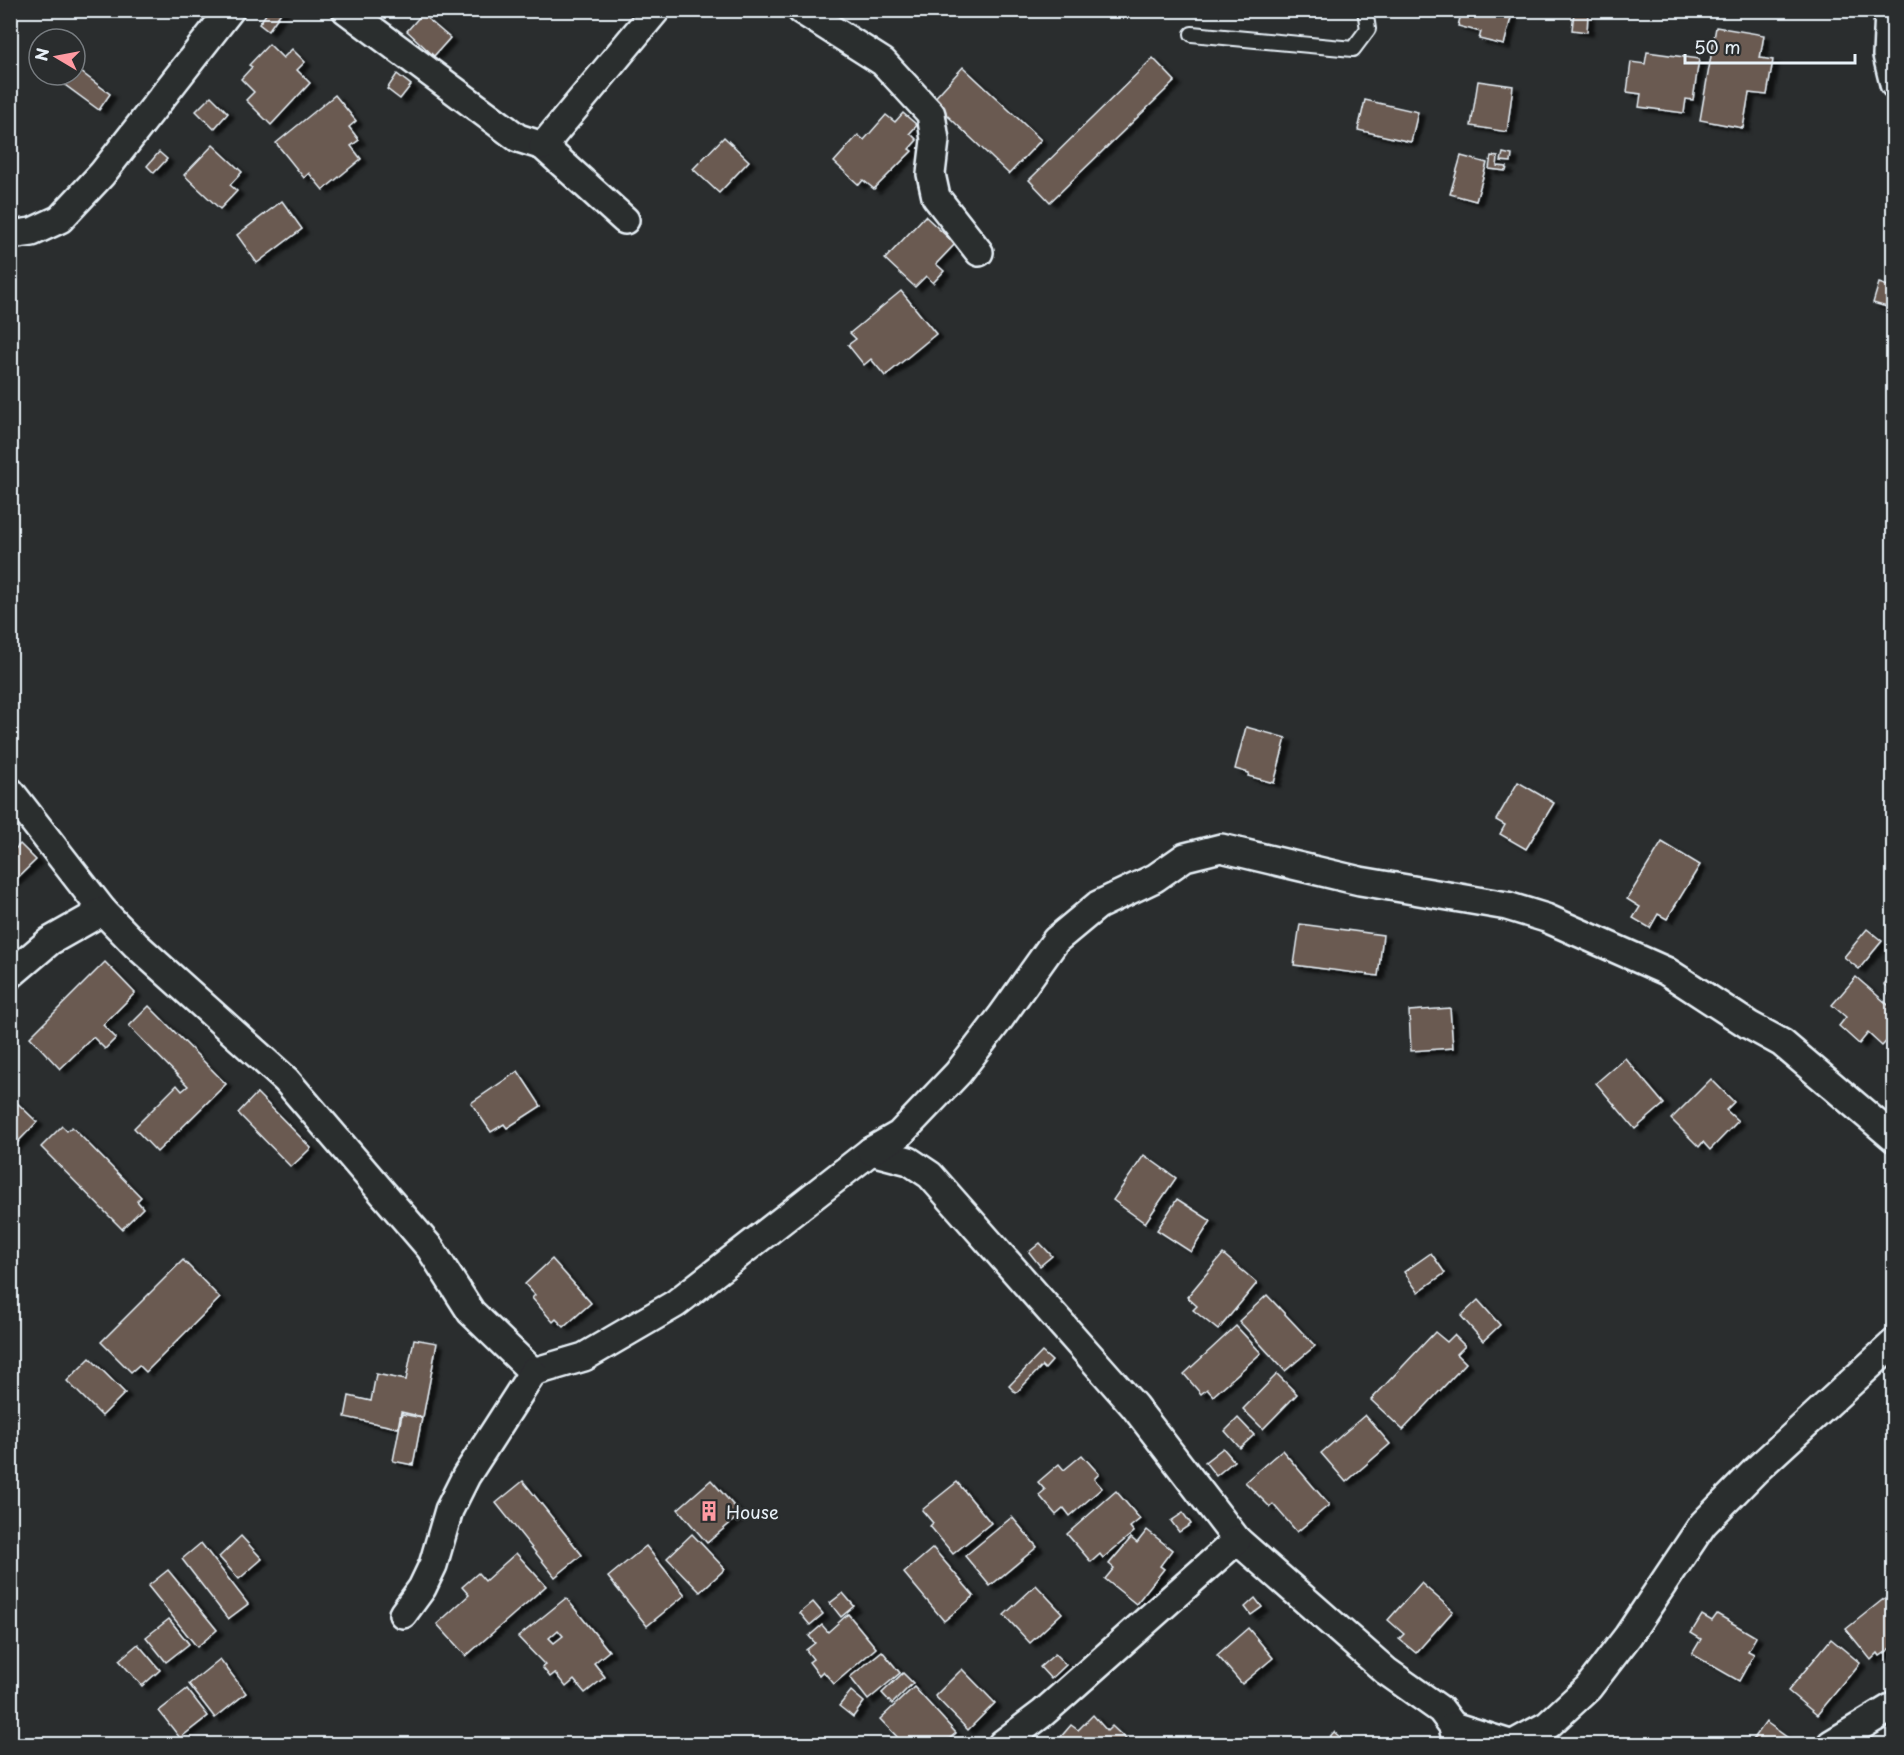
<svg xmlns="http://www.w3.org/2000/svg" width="1904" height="1755" font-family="'Playpen Sans',sans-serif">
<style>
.building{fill:#6a5a51;stroke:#e8f1f8;stroke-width:1.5;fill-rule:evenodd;filter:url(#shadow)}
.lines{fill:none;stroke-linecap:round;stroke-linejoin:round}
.service-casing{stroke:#e8f1f8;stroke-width:18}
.minor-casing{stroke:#e8f1f8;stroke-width:32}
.service{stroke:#2a2d2e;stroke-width:14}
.minor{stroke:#2a2d2e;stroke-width:27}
.labels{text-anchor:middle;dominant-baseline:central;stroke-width:5;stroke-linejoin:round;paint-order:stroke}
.poi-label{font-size:18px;fill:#e8f1f8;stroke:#2a2d2e;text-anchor:start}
</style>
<defs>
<filter id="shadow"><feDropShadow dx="6" dy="4" stdDeviation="1.5" flood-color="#0009"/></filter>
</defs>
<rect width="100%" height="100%" fill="#2a2d2e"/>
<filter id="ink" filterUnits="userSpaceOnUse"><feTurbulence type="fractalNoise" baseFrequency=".0167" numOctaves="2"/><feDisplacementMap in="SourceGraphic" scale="12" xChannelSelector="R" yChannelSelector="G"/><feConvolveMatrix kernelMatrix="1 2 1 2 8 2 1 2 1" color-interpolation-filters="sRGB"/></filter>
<g filter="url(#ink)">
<g class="building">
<polygon points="269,10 283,10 268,31 259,24"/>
<polygon points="1462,10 1513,10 1504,45 1479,39 1481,32 1458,26"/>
<polygon points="1574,12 1588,14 1587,32 1572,30"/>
<polygon points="422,14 450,38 434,56 407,31"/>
<polygon points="1716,27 1764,35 1760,58 1773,60 1767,95 1749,93 1743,128 1700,120"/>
<polygon points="269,44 283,58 292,49 305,62 297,70 310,83 271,125 246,100 254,92 241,79 252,67 249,65"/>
<polygon points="1647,52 1699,59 1693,100 1686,99 1684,113 1639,107 1641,94 1627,92 1631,62 1645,64"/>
<polygon points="1153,58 1175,81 1050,202 1029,180"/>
<polygon points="963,67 1041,140 1009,174 932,101"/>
<polygon points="77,69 110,94 99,110 65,85"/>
<polygon points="397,74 411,85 400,99 387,89"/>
<polygon points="1478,81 1513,86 1507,132 1471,126"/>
<polygon points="335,95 356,121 349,127 359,140 351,146 361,159 323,190 309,173 304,178 276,143"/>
<polygon points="211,96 228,113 214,129 196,111"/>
<polygon points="1365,100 1418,112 1411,142 1358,130"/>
<polygon points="903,113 917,125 910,133 917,140 909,149 912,151 874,189 863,180 859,185 834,162 858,135 864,140 886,115 895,122"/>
<polygon points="724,137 749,161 719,193 693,169"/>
<polygon points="213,145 242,172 230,185 237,191 220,209 184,175"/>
<polygon points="159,152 167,159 154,173 147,166"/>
<polygon points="1503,153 1512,155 1511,162 1501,161"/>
<polygon points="1461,156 1487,163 1476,201 1450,194"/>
<polygon points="1491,156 1498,157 1497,166 1507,167 1506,171 1489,169"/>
<polygon points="282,201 302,229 257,263 237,235"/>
<polygon points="925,216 955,244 936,264 944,271 933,283 926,276 915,287 885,259"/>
<polygon points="1879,283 1894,288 1894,309 1873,303"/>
<polygon points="901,291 936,334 885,376 871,359 864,365 848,345 856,339 850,333"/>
<polygon points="1246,727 1286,738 1274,783 1248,776 1249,773 1235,769"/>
<polygon points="1518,782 1554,803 1526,849 1500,834 1505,825 1496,820"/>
<polygon points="1662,842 1700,865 1667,919 1658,914 1650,928 1633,918 1640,907 1627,899"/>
<polygon points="20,844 36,860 10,885 10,854"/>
<polygon points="1300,924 1383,935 1378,976 1294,965"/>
<polygon points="1867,929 1882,941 1859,969 1844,957"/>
<polygon points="105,962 135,993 103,1025 116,1038 105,1049 93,1037 60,1069 30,1037"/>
<polygon points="1894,972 1894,998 1887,993 1890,988 1884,984"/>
<polygon points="1856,977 1894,1010 1894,1033 1882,1046 1868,1033 1859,1044 1839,1026 1846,1017 1832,1005"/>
<polygon points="149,1006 226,1084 157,1152 134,1128 177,1085 182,1091 188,1086 129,1026"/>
<polygon points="1450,1008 1453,1048 1411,1051 1409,1011"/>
<polygon points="1625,1058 1664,1104 1635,1129 1596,1083"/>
<polygon points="518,1071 541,1106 507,1128 504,1124 491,1132 471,1103"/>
<polygon points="1711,1079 1734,1102 1726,1110 1738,1121 1710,1150 1703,1142 1699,1147 1671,1119"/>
<polygon points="257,1093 311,1148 291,1167 238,1113"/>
<polygon points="10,1096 37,1122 10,1150"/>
<polygon points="62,1126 67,1131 72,1127 141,1197 137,1201 143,1208 122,1229 41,1147"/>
<polygon points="1144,1155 1176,1178 1145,1223 1113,1200"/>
<polygon points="1177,1199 1211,1221 1191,1252 1157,1230"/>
<polygon points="1040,1243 1052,1256 1040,1266 1029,1252"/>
<polygon points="1431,1253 1445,1273 1418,1292 1404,1272"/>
<polygon points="1223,1254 1257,1283 1218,1330 1193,1310 1197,1306 1187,1297"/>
<polygon points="552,1259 591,1303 564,1327 556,1319 553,1322 532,1298 535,1295 525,1284"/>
<polygon points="183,1260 220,1298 146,1372 139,1365 131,1372 101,1342"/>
<polygon points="1267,1295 1315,1346 1285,1371 1239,1321"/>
<polygon points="1478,1300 1500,1325 1483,1341 1461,1316"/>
<polygon points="1236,1326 1261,1353 1213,1396 1207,1389 1201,1394 1184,1374"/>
<polygon points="1435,1332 1447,1342 1454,1335 1465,1346 1457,1354 1466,1363 1403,1430 1371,1400"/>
<polygon points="414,1339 437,1343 423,1417 401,1412 398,1428 345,1417 349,1396 371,1401 376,1374 406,1380"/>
<polygon points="1042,1352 1052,1361 1045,1369 1042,1366 1016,1393 1009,1386"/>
<polygon points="90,1358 125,1393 102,1416 67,1381"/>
<polygon points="1277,1374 1297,1394 1263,1429 1243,1409"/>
<polygon points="402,1414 422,1418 413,1465 393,1461"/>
<polygon points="1365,1415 1390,1444 1346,1482 1321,1453"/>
<polygon points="1238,1418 1254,1435 1240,1448 1225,1431"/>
<polygon points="1223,1448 1234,1461 1216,1476 1205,1462"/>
<polygon points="1282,1450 1329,1505 1297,1532 1273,1504 1270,1507 1245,1482"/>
<polygon points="1082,1455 1099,1474 1094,1479 1102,1488 1070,1516 1064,1508 1056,1515 1039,1495 1045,1490 1038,1482 1059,1464 1064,1470"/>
<polygon points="711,1480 741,1514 707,1543 678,1509"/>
<polygon points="523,1481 582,1555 555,1577 496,1503"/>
<polygon points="957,1482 991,1523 953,1554 930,1526 933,1523 922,1510"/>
<polygon points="1116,1491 1140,1519 1130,1527 1134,1532 1103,1558 1100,1554 1091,1562 1067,1534"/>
<polygon points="1183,1513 1191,1524 1179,1532 1171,1521"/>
<polygon points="1012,1517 1037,1547 990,1586 965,1556"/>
<polygon points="1147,1530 1172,1550 1160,1566 1164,1569 1136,1604 1105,1579 1114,1568 1109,1564 1131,1538 1137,1543"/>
<polygon points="692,1534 725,1569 700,1592 667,1558"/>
<polygon points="241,1536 262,1559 239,1579 219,1557"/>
<polygon points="201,1543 248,1604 228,1619 182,1559"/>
<polygon points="646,1546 685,1595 647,1626 608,1577"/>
<polygon points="933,1548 974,1596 944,1621 904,1573"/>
<polygon points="516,1553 546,1586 466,1656 437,1624 469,1595 462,1587 478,1573 485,1581"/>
<polygon points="168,1570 217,1630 197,1647 148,1586"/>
<polygon points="1421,1583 1453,1611 1416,1653 1399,1639 1404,1634 1388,1620"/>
<polygon points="1036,1585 1062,1613 1030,1643 1004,1615"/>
<polygon points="843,1593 854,1606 841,1617 830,1603"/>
<polygon points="1891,1593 1894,1597 1894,1646 1880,1656 1878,1653 1871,1660 1846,1629"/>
<path d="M 566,1598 L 609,1651 L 594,1663 L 605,1677 L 585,1693 L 574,1680 L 566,1687 L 555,1673 L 550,1677 L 542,1667 L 545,1665 L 518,1637 ZM 558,1630 L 563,1636 L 554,1643 L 549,1638 Z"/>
<polygon points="1255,1598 1262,1607 1251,1615 1245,1607"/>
<polygon points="813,1602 823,1614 810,1625 800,1613"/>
<polygon points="848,1614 876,1648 834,1684 823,1671 819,1675 809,1662 813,1659 806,1650 815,1643 809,1636 822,1625 828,1632"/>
<polygon points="1717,1614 1756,1637 1748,1651 1754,1654 1739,1681 1692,1654 1701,1639 1691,1633 1702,1615 1712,1621"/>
<polygon points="169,1619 189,1644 166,1662 146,1637"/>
<polygon points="1248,1628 1273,1658 1242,1684 1217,1655"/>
<polygon points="1831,1639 1860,1663 1817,1715 1788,1691"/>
<polygon points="138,1644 160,1670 142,1686 119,1660"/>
<polygon points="882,1651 900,1673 868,1700 850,1677"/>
<polygon points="1055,1654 1066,1665 1051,1679 1040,1667"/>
<polygon points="220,1659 246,1693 215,1718 189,1684"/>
<polygon points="962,1669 995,1703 968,1730 935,1696"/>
<polygon points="903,1673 913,1683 892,1704 882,1693"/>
<polygon points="914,1687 956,1733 943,1744 904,1744 880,1719"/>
<polygon points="187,1689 208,1716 180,1738 159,1711"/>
<polygon points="851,1691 864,1702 853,1717 839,1706"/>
<polygon points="1093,1715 1107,1731 1112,1726 1131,1744 1065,1744 1059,1739 1071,1725 1078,1730"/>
<polygon points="1766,1722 1788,1738 1786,1742 1790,1744 1750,1744"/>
<polygon points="1334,1732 1348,1744 1323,1744"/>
</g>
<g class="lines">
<g class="service-casing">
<polyline id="service" points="1192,34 1353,49 1368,29 1365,10"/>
</g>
<g class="minor-casing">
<g id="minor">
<polyline points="346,10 518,138 543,146 625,220"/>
<polyline points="801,10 883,62 931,114 935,140 931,174 936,197 979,252"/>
<polyline points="1889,10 1887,55 1894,84"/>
<polyline points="543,146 656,10"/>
<polyline points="10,235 32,232 60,219 102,174 230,10"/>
<polyline points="10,791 103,911"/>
<polyline points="10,975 50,941 103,911 136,945 286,1080 430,1248 471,1312 533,1372 584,1357 675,1304 871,1151 909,1161 930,1175 1134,1406 1237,1540 1386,1671 1441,1710 1453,1726 1457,1744"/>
<polyline points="871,1151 899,1135 958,1073 1001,1017 1056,940 1098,905 1155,878 1185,857 1221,848 1360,881 1507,906 1546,918 1666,971 1749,1025 1782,1043 1894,1138"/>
<polyline points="403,1614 422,1588 433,1565 449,1510 466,1476 533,1372"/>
<polyline points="1453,1726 1510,1744"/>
<polyline points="1002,1744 1043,1713 1237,1540"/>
<polyline points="1513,1744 1548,1725 1588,1688 1628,1636 1703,1524 1756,1470 1894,1343"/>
<polyline points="1831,1744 1894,1706"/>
</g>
</g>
<use href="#service" class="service"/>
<use href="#minor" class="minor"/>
</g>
</g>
<defs>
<g id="building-bare" transform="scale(1.62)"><path d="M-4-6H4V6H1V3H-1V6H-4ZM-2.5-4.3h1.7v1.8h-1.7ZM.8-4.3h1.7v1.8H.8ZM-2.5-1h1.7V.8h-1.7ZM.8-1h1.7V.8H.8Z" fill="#ff9aa2" stroke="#2a2d2e" stroke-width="2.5" paint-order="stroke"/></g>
</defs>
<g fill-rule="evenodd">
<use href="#building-bare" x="709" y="1511"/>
</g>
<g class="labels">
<g class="poi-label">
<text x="726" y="1511">House</text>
</g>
</g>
<rect width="1904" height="1755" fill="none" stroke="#2a2d2e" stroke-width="36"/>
<rect x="18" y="18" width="1868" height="1719" fill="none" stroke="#e8f1f8" stroke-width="2" filter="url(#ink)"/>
<g transform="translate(57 57) rotate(280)"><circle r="28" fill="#2a2d2e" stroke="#767b7f" stroke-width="1.5"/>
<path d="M0-4.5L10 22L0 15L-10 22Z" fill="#ff9aa2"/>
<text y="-9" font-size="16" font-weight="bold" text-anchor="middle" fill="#e8f1f8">N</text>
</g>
<path d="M1685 54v9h170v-9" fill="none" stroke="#e8f1f8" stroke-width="3"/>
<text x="1694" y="54" font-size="18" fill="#e8f1f8" stroke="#2a2d2e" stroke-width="4.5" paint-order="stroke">50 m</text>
</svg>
